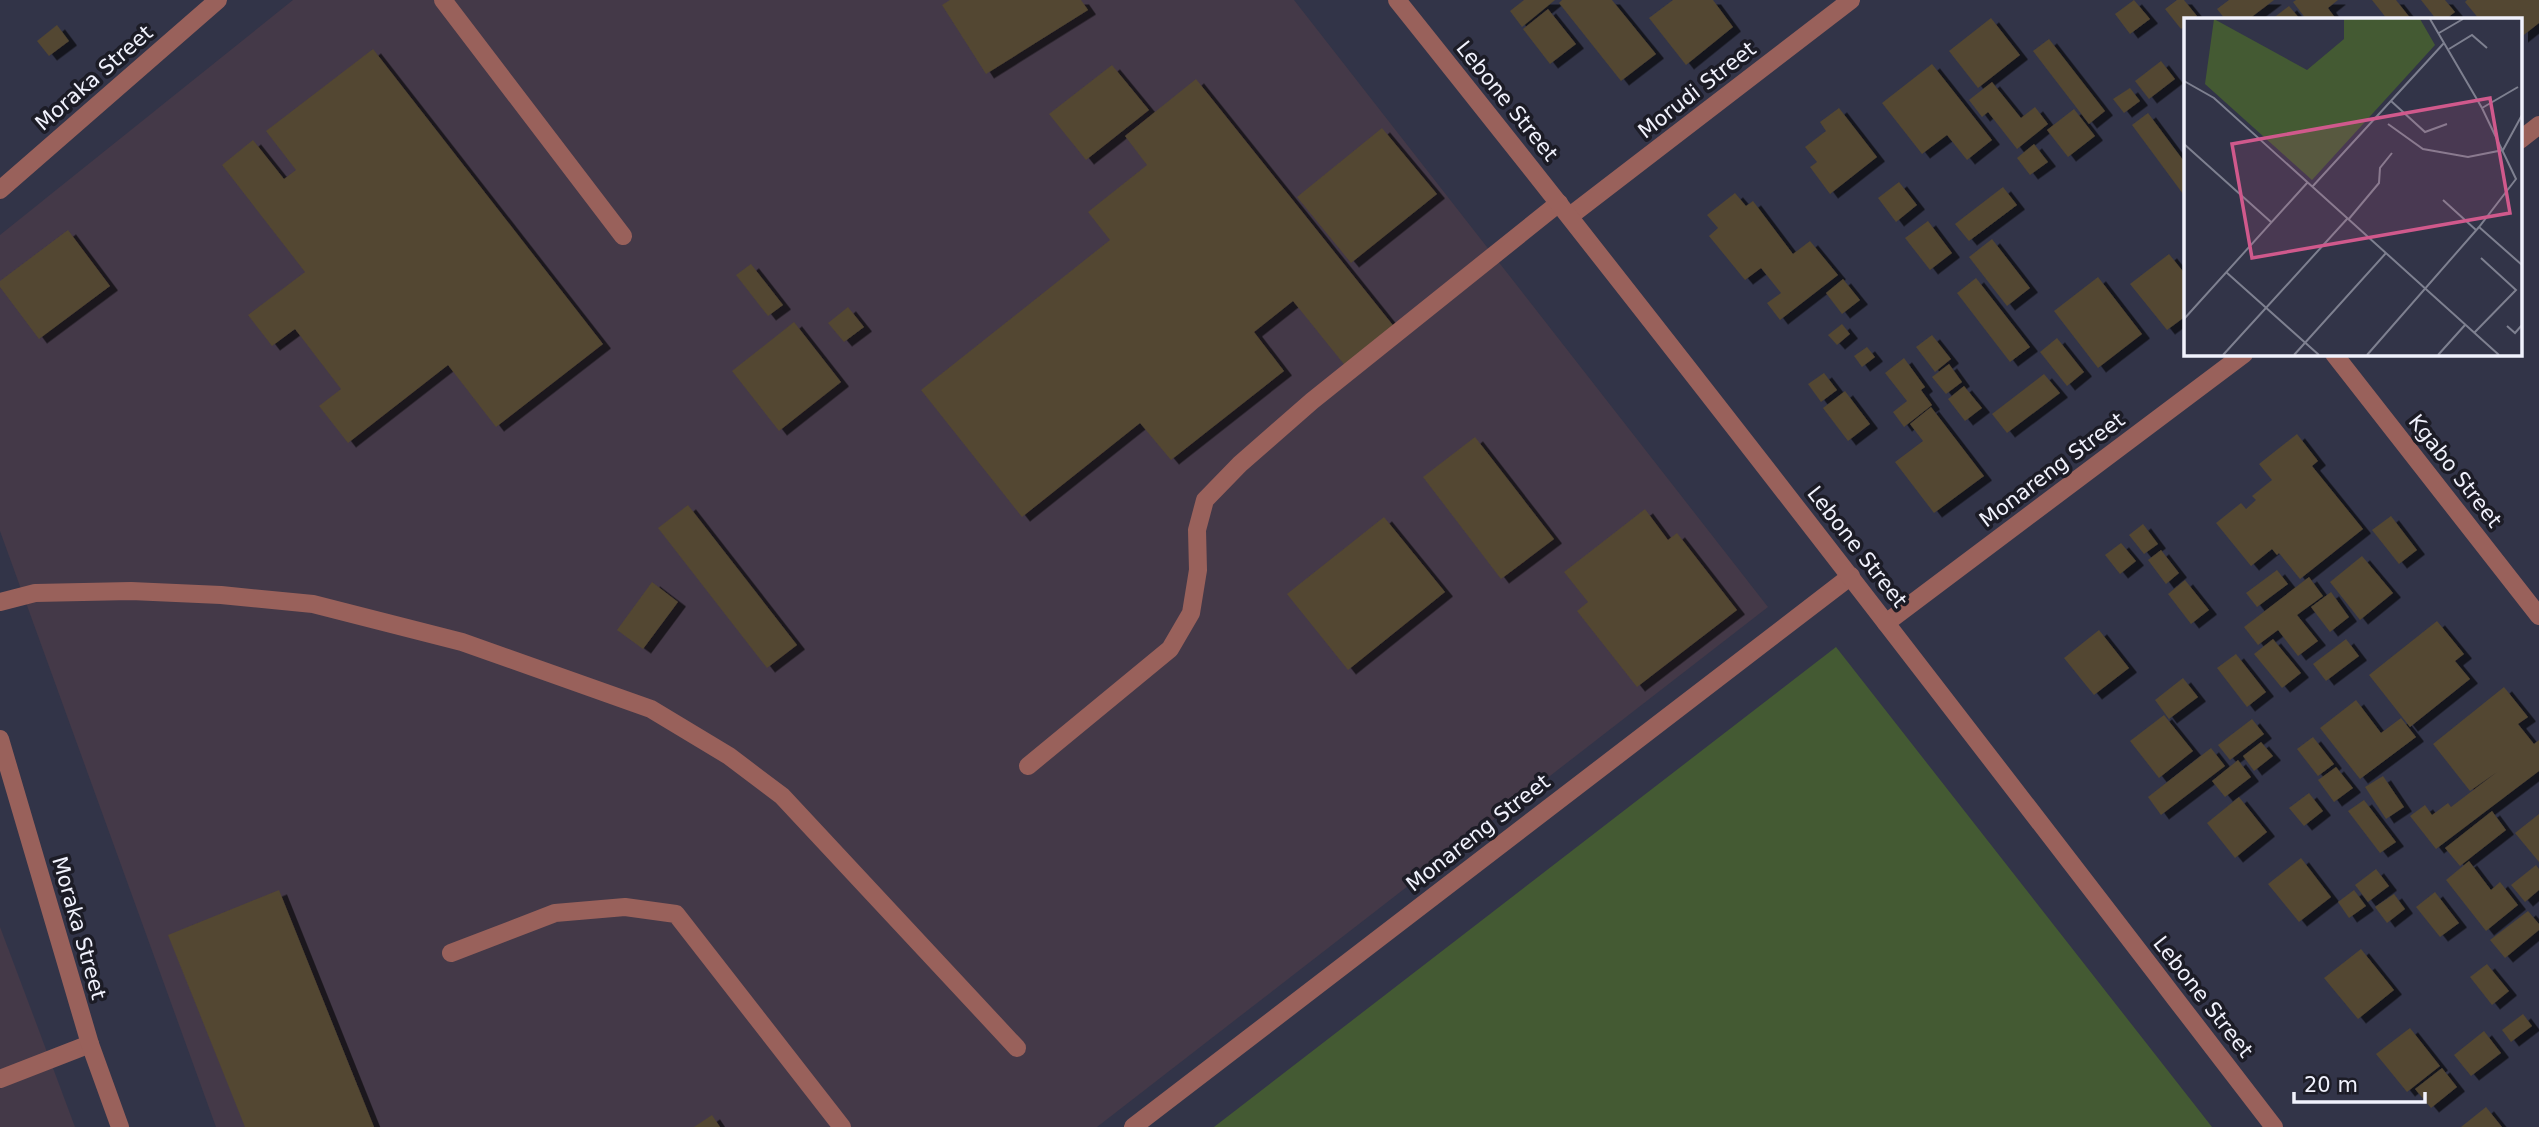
<svg xmlns="http://www.w3.org/2000/svg" width="2539" height="1127" font-family="'DejaVu Sans',sans-serif">
<style>
.commercial{fill:#443948}
.green{fill:#445a33}
.building{fill:#524632;filter:url(#shadow)}
.lines{fill:none;stroke-linecap:round;stroke-linejoin:round}
.service{stroke:#99615b;stroke-width:18}
.minor{stroke:#99615b;stroke-width:18}
.tertiary{stroke:#99615b;stroke-width:18}
.labels{text-anchor:middle;dominant-baseline:central;stroke-width:7;stroke-linejoin:round;paint-order:stroke}
.street-label{font-size:21px;fill:#f1f2fd;stroke:#1c1c26}
.inset-road{fill:none;stroke:#7e8090;stroke-width:2}
.view{fill:#d0598c;fill-opacity:0.15;stroke:#d0598c;stroke-width:3.5}
.inset-edge{fill:none;stroke:#f1f2fd;stroke-width:3.5}
</style>
<defs>
<filter id="shadow"><feDropShadow dx="8" dy="4.5" stdDeviation="0" flood-color="#0009"/></filter>
</defs>
<rect width="100%" height="100%" fill="#323448"/>
<g class="commercial">
<polygon points="293,0 1294,0 1768,607 1097,1127 216,1127 0,531 0,235"/>
<polygon points="0,927 32,1012 75,1127 0,1127"/>
</g>
<polygon class="green" points="1836,647 2212,1127 1214,1127"/>
<g class="building">
<polygon points="950,0 1081,0 1088,10 986,74 942,5"/>
<polygon points="1524,0 1555,0 1522,27 1510,11"/>
<polygon points="1562,0 1612,0 1656,54 1621,81 1559,3"/>
<polygon points="1673,0 1713,0 1733,27 1686,65 1649,18"/>
<polygon points="2134,0 2150,19 2130,34 2115,14"/>
<polygon points="2177,0 2184,0 2197,16 2193,19 2186,19 2186,25 2181,29 2165,9"/>
<polygon points="2229,0 2274,0 2249,19 2225,19 2217,9"/>
<polygon points="2296,0 2338,0 2328,8 2336,19 2306,19 2293,2"/>
<polygon points="2372,0 2396,0 2411,19 2387,19"/>
<polygon points="2421,0 2445,0 2455,12 2446,19 2436,19"/>
<polygon points="2467,0 2539,0 2539,23 2520,38 2520,19 2479,19 2465,2"/>
<polygon points="2289,6 2300,19 2272,19"/>
<polygon points="1548,9 1576,44 1550,64 1523,29"/>
<polygon points="1991,18 2020,55 1978,88 1949,51"/>
<polygon points="57,25 69,41 49,56 37,41"/>
<polygon points="2049,39 2105,111 2089,124 2033,51"/>
<polygon points="373,49 603,344 496,427 448,365 348,443 319,406 341,389 295,329 272,346 248,315 305,272 222,165 253,140 284,179 296,170 266,131"/>
<polygon points="2161,61 2175,79 2149,99 2135,81"/>
<polygon points="1932,64 1992,140 1967,160 1947,135 1922,154 1882,103"/>
<polygon points="1112,65 1149,110 1086,160 1049,114"/>
<polygon points="1196,79 1396,329 1347,368 1293,301 1254,332 1284,371 1171,460 1140,423 1022,517 921,390 1110,240 1088,212 1147,165 1125,136"/>
<polygon points="1992,82 2021,118 2035,107 2048,124 2017,149 1988,112 1982,117 1969,100"/>
<polygon points="2130,88 2140,101 2124,113 2113,99"/>
<polygon points="1839,108 1877,157 1830,194 1810,167 1817,162 1805,147 1826,131 1820,122"/>
<polygon points="2074,109 2095,136 2068,157 2047,130"/>
<polygon points="2148,113 2186,164 2186,198 2132,125"/>
<polygon points="1382,128 1437,194 1351,263 1297,197"/>
<polygon points="2034,144 2048,162 2030,175 2017,158"/>
<polygon points="1899,182 1917,205 1896,222 1878,198"/>
<polygon points="2003,187 2017,205 1969,241 1955,224"/>
<polygon points="1735,193 1746,206 1753,201 1793,254 1810,241 1838,275 1780,320 1767,303 1781,293 1761,268 1745,280 1709,236 1718,228 1707,215"/>
<polygon points="1928,221 1952,253 1930,270 1905,238"/>
<polygon points="68,230 110,286 39,339 0,287 0,281"/>
<polygon points="1992,239 2030,288 2007,306 1969,257"/>
<polygon points="2169,254 2186,275 2186,316 2167,330 2130,284"/>
<polygon points="751,264 783,305 768,316 736,275"/>
<polygon points="2098,277 2142,334 2098,368 2054,311"/>
<polygon points="1976,278 2030,347 2010,362 1957,293"/>
<polygon points="1843,279 1860,300 1842,314 1826,293"/>
<polygon points="848,307 864,327 844,342 828,323"/>
<polygon points="794,322 841,382 779,431 732,371"/>
<polygon points="1842,324 1850,334 1837,345 1828,335"/>
<polygon points="1932,335 1951,359 1935,372 1916,347"/>
<polygon points="2057,338 2084,372 2067,386 2040,352"/>
<polygon points="1867,347 1875,357 1862,367 1854,356"/>
<polygon points="1904,358 1925,387 1921,390 1932,405 1904,427 1893,412 1907,401 1885,373"/>
<polygon points="1949,364 1962,382 1946,394 1932,377"/>
<polygon points="1824,373 1837,390 1821,402 1808,384"/>
<polygon points="2044,374 2060,393 2007,433 1992,414"/>
<polygon points="1964,386 1982,408 1965,421 1948,399"/>
<polygon points="1845,391 1870,424 1848,441 1823,408"/>
<polygon points="1931,407 1984,476 1934,513 1895,462 1923,441 1910,424"/>
<polygon points="2297,434 2318,461 2312,466 2363,529 2300,579 2279,553 2277,555 2272,549 2251,566 2216,523 2241,503 2246,509 2256,500 2252,496 2272,480 2259,464"/>
<polygon points="1475,437 1554,539 1501,579 1423,477"/>
<polygon points="688,505 797,645 767,668 658,528"/>
<polygon points="1645,509 1668,540 1677,533 1737,610 1637,687 1577,611 1588,602 1564,572"/>
<polygon points="2391,516 2417,550 2399,564 2372,530"/>
<polygon points="1384,517 1445,592 1348,670 1287,594"/>
<polygon points="2143,524 2158,544 2144,554 2129,535"/>
<polygon points="2121,543 2136,561 2120,574 2105,555"/>
<polygon points="2161,550 2179,573 2166,584 2148,560"/>
<polygon points="2362,556 2393,593 2360,620 2330,582"/>
<polygon points="2277,570 2288,584 2257,607 2246,593"/>
<polygon points="2309,577 2323,596 2297,615 2318,641 2298,656 2278,630 2258,645 2244,627"/>
<polygon points="2185,580 2209,610 2191,624 2168,594"/>
<polygon points="652,582 678,602 643,649 617,630"/>
<polygon points="2331,592 2349,617 2330,632 2311,607"/>
<polygon points="2437,621 2464,654 2455,661 2470,679 2410,727 2369,675"/>
<polygon points="2099,630 2129,668 2094,695 2064,658"/>
<polygon points="2273,639 2301,673 2282,688 2254,654"/>
<polygon points="2346,639 2359,656 2326,681 2313,664"/>
<polygon points="2236,654 2266,692 2247,707 2217,668"/>
<polygon points="2183,678 2198,697 2169,719 2155,700"/>
<polygon points="2504,687 2528,717 2518,724 2534,744 2539,740 2539,771 2436,849 2410,816 2425,805 2432,815 2448,803 2451,807 2497,772 2470,791 2433,744"/>
<polygon points="2356,700 2381,733 2401,718 2416,737 2360,779 2320,728"/>
<polygon points="2164,715 2193,751 2159,778 2130,741"/>
<polygon points="2252,719 2264,734 2230,760 2218,745"/>
<polygon points="2313,737 2334,764 2318,776 2297,749"/>
<polygon points="2261,742 2273,756 2254,771 2243,756"/>
<polygon points="2211,748 2225,766 2161,815 2148,797"/>
<polygon points="2238,760 2251,777 2225,797 2212,781"/>
<polygon points="2336,767 2353,788 2334,802 2318,780"/>
<polygon points="2383,776 2404,807 2386,819 2365,787"/>
<polygon points="2309,793 2323,811 2304,826 2289,808"/>
<polygon points="2239,797 2267,832 2235,858 2207,823"/>
<polygon points="2364,800 2396,842 2380,853 2348,811"/>
<polygon points="2492,811 2506,830 2460,866 2445,848"/>
<polygon points="2539,814 2539,862 2515,833"/>
<polygon points="2301,858 2331,897 2299,922 2268,884"/>
<polygon points="2469,861 2491,890 2500,882 2518,905 2486,931 2446,880"/>
<polygon points="2536,865 2539,869 2539,890 2525,902 2511,885"/>
<polygon points="2376,869 2389,886 2368,902 2355,885"/>
<polygon points="279,890 374,1127 245,1127 168,935"/>
<polygon points="2354,890 2366,906 2349,918 2338,902"/>
<polygon points="2435,892 2459,923 2440,937 2416,907"/>
<polygon points="2394,894 2405,909 2387,923 2375,907"/>
<polygon points="2528,911 2539,924 2539,930 2505,958 2490,940"/>
<polygon points="2361,949 2394,990 2358,1019 2324,978"/>
<polygon points="2487,964 2509,991 2492,1005 2470,977"/>
<polygon points="2523,1014 2532,1026 2511,1042 2502,1030"/>
<polygon points="2410,1028 2440,1066 2407,1092 2376,1054"/>
<polygon points="2484,1031 2501,1053 2471,1076 2454,1055"/>
<polygon points="2442,1068 2457,1087 2431,1108 2415,1089"/>
<polygon points="2486,1107 2502,1127 2461,1127"/>
<polygon points="712,1115 720,1127 694,1127"/>
</g>
<g class="lines">
<g class="service">
<polyline points="443,0 623,236"/>
<polyline points="0,602 35,593 131,591 221,595 313,604 462,642 651,709 729,756 782,796 1017,1048"/>
<polyline points="1028,766 1170,649 1191,613 1198,570 1197,530 1205,500 1240,464 1312,401 1559,203"/>
<polyline points="451,953 555,913 625,907 676,914 842,1127"/>
<polyline points="0,1079 90,1044"/>
</g>
<g class="minor">
<polyline points="2520,140 2539,125"/>
<polyline points="0,190 218,0"/>
<polyline points="1570,216 1851,0"/>
<polyline points="2334,354 2539,616"/>
<polyline points="1886,623 2244,354"/>
<polyline points="0,739 90,1044 120,1127"/>
<polyline points="1133,1127 1851,576"/>
</g>
<path class="tertiary" d="M 1397,0 C 1695,372 1984,750 2274,1127"/>
</g>
<g class="labels">
<g class="street-label">
<text transform="translate(94 78) rotate(-41)">Moraka Street</text>
<text transform="translate(1697 90) rotate(-38)">Morudi Street</text>
<text transform="translate(1507 101) rotate(51)">Lebone Street</text>
<text transform="translate(2052 470) rotate(-37)">Monareng Street</text>
<text transform="translate(2455 471) rotate(52)">Kgabo Street</text>
<text transform="translate(1857 547) rotate(52)">Lebone Street</text>
<text transform="translate(1478 833) rotate(-38)">Monareng Street</text>
<text transform="translate(79 928) rotate(74)">Moraka Street</text>
<text transform="translate(2203 997) rotate(52)">Lebone Street</text>
</g>
</g>
<g transform="translate(2184 18)">
<rect width="338" height="338" fill="#323448"/>
<path d="M 30,1 L 123,52 L 160,21 L 160,1 L 236,1 L 251,27 L 128,162 L 21,66 Z" fill="#445a33"/>
<path class="inset-road" d="M 255,15 L 279,1M 265,31 L 288,17 L 303,30M 0,63 L 30,80 L 315,337M 207,83 L 241,114 L 263,106M 298,90 L 334,69M 204,106 L 239,131 L 284,139 L 319,132 L 338,97M 0,126 L 87,204M 128,169 L 260,25M 259,182 L 292,212M 164,202 L 195,165 L 196,150 L 208,135M 295,209 L 338,247M 42,254 L 135,337M 0,301 L 123,165M 323,308 L 331,315 L 338,307M 290,315 L 332,272 L 297,240M 39,337 L 163,201M 110,337 L 202,235M 183,337 L 295,209 L 332,161 L 298,90 L 246,1M 254,337 L 281,307"/>
<path class="view" d="M 306,80 L 326,195 L 68,240 L 48,126 Z"/>
<rect width="338" height="338" class="inset-edge"/>
</g>
<path d="M2294 1092v10h131v-10" fill="none" stroke="#f1f2fd" stroke-width="3.5"/>
<text x="2304" y="1092" font-size="21" fill="#f1f2fd" stroke="#1c1c26" stroke-width="5" paint-order="stroke">20 m</text>
</svg>
